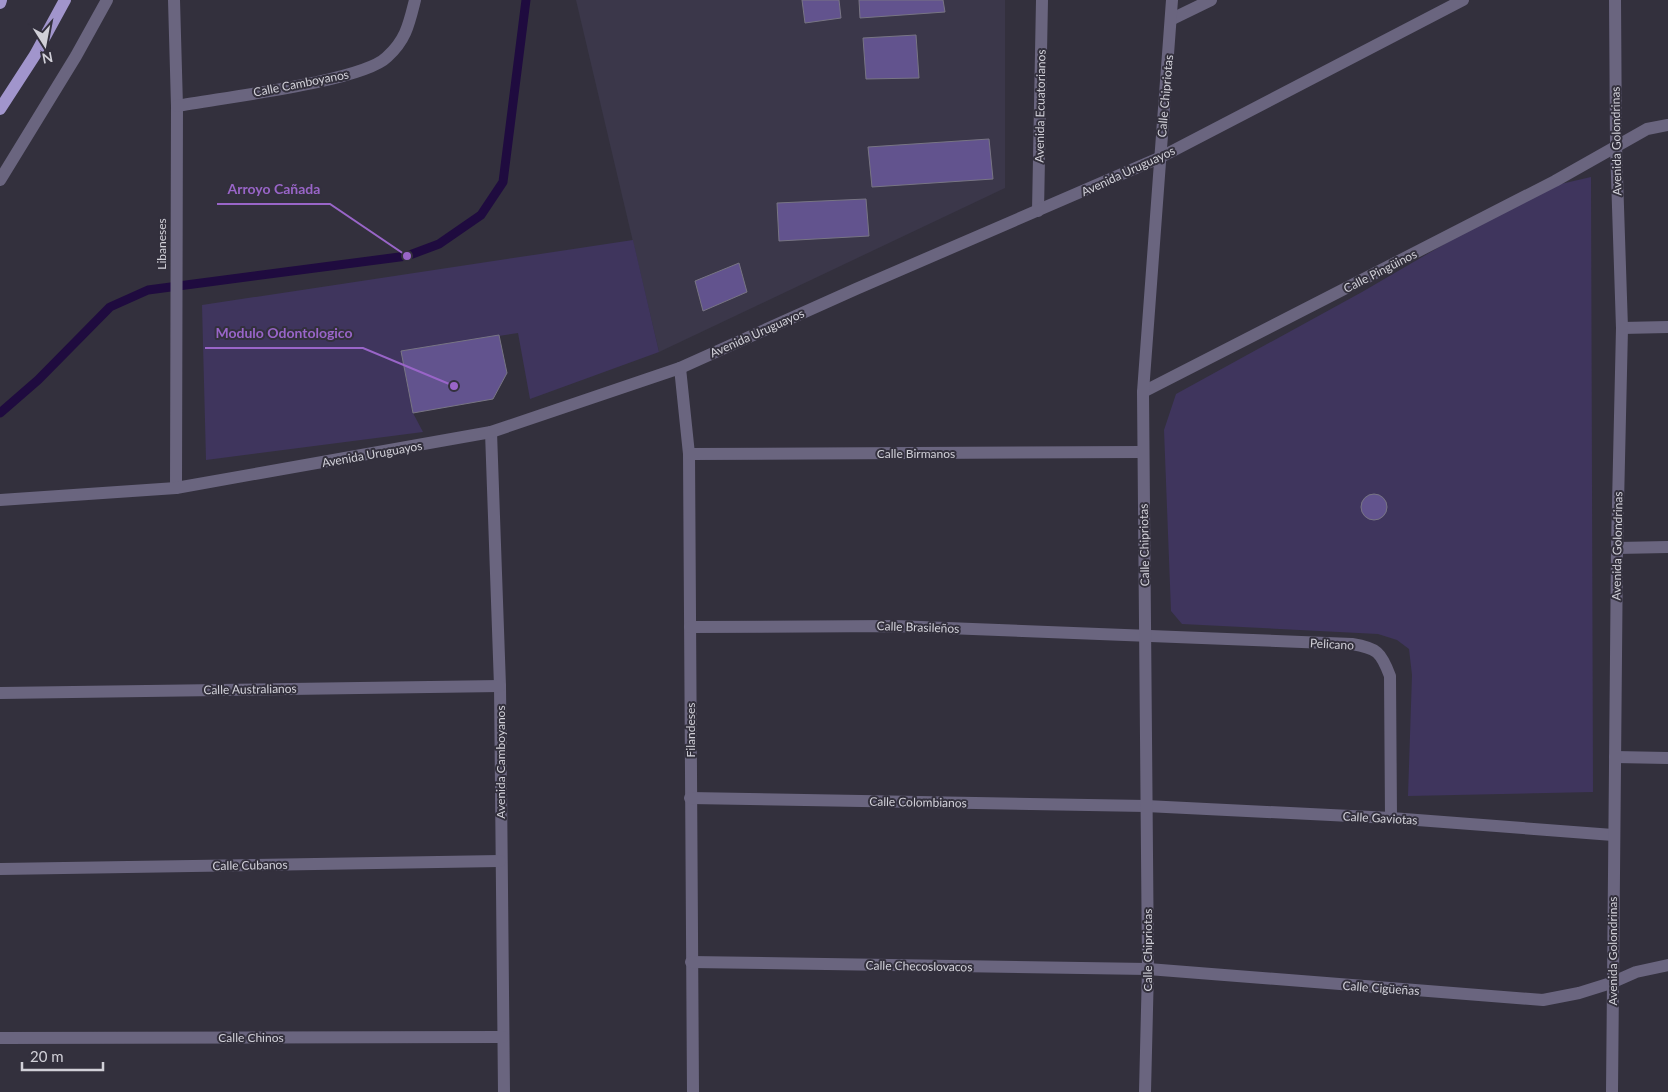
<svg xmlns="http://www.w3.org/2000/svg" width="1668" height="1092" font-family="Lato,sans-serif">
<style>
.built{fill:#3b374a}
.green{fill:#3f355d}
.lines{fill:none;stroke-linecap:round;stroke-linejoin:round}
.stream{stroke:#1f0b3f;stroke-width:9}
.building{fill:#62538e;stroke:#787584}
.minor{stroke:#6a657f;stroke-width:12}
.major{stroke:#a195cc;stroke-width:12}
.labels{text-anchor:middle;dominant-baseline:central;stroke-width:4;stroke-linejoin:round;paint-order:stroke}
.street-label{font-size:12px;fill:#d1d0d8;stroke:#33303d}
.leader{fill:none;stroke:#9965c8;stroke-width:2}
.callout-dot{fill:#9965c8;stroke:#33303d;stroke-width:2}
.callout-label{font-size:14px;text-anchor:middle;font-weight:bold;fill:#9965c8;stroke:#33303d;stroke-width:4;stroke-linejoin:round;paint-order:stroke}
</style>
<rect width="100%" height="100%" fill="#33303d"/>
<polygon class="built" points="576,0 1005,0 1005,188 659,352"/>
<g class="green">
<polygon points="1591,177 1593,792 1408,796 1412,675 1409,649 1397,640 1378,634 1182,624 1171,611 1164,430 1176,394 1362,292 1539,189"/>
<polygon points="633,240 659,352 530,399 518,333 402,351 413,413 423,432 206,460 202,305"/>
</g>
<g class="lines">
<polyline class="stream" points="0,413 38,380 110,307 148,290 407,256 439,244 481,215 503,182 526,0"/>
</g>
<g class="building">
<polygon points="802,0 839,0 841,18 805,23"/>
<polygon points="859,0 943,0 945,12 860,18"/>
<polygon points="916,35 919,78 866,79 863,38"/>
<polygon points="989,139 993,179 872,187 868,147"/>
<polygon points="866,199 869,236 779,241 777,203"/>
<polygon points="739,263 747,292 703,311 695,281"/>
<polygon points="499,335 507,373 493,399 413,413 401,351"/>
<circle cx="1374" cy="507" r="13"/>
</g>
<g class="lines">
<g class="minor">
<polyline points="174,0 177,106 176,488"/>
<polyline points="1172,19 1211,0"/>
<path d="M 177,106 C 218,98 362,82 387,57 C 406,40 409,24 415,0"/>
<polyline points="0,180 76,56 107,0"/>
<polyline points="1038,211 1042,0"/>
<polyline points="1622,328 1668,327"/>
<polyline points="680,368 689,454 693,1092"/>
<polyline points="1143,392 1555,181 1647,129 1668,125"/>
<polyline points="491,432 500,686 504,1092"/>
<polyline points="689,454 1143,452"/>
<polyline points="0,500 176,488 491,432 680,368 856,289 1159,158 1463,0"/>
<polyline points="1617,548 1668,547"/>
<path d="M 690,627 L 895,626 L 1352,644 C 1377,648 1381,652 1390,676 L 1391,818"/>
<polyline points="0,693 500,686"/>
<polyline points="1615,757 1668,758"/>
<polyline points="690,798 1146,806 1391,818 1613,835"/>
<polyline points="0,869 500,861"/>
<polyline points="691,962 1148,969 1543,1000 1579,993 1611,983 1636,972 1668,965"/>
<polyline points="0,1038 503,1037"/>
<polyline points="1145,1092 1148,969 1143,392 1172,0"/>
<polyline points="1612,1092 1617,548 1622,328 1616,146 1615,0"/>
</g>
<g class="major">
<polyline points="0,3 1,0"/>
<polyline points="0,109 35,55 65,0"/>
</g>
</g>
<g class="labels">
<g class="street-label">
<text transform="translate(301 83) rotate(-11)">Calle Camboyanos</text>
<text transform="translate(1165 96) rotate(-85)">Calle Chipriotas</text>
<text transform="translate(1040 106) rotate(-89)">Avenida Ecuatorianos</text>
<text transform="translate(1616 141) rotate(-91)">Avenida Golondrinas</text>
<text transform="translate(1128 171) rotate(-25)">Avenida Uruguayos</text>
<text transform="translate(161 244) rotate(-90)">Libaneses</text>
<text transform="translate(1380 271) rotate(-27)">Calle Pingüinos</text>
<text transform="translate(757 333) rotate(-24)">Avenida Uruguayos</text>
<text x="916" y="453">Calle Birmanos</text>
<text transform="translate(372 454) rotate(-10)">Avenida Uruguayos</text>
<text transform="translate(1144 545) rotate(-91)">Calle Chipriotas</text>
<text transform="translate(1617 546) rotate(-89)">Avenida Golondrinas</text>
<text transform="translate(918 627) rotate(2)">Calle Brasileños</text>
<text transform="translate(1332 644) rotate(3)">Pelicano</text>
<text transform="translate(250 689) rotate(-1)">Calle Australianos</text>
<text transform="translate(690 730) rotate(-90)">Filandeses</text>
<text transform="translate(500 762) rotate(-90)">Avenida Camboyanos</text>
<text transform="translate(918 802) rotate(1)">Calle Colombianos</text>
<text transform="translate(1380 818) rotate(3)">Calle Gaviotas</text>
<text transform="translate(250 865) rotate(-1)">Calle Cubanos</text>
<text transform="translate(1147 950) rotate(-90)">Calle Chipriotas</text>
<text transform="translate(1612 951) rotate(-90)">Avenida Golondrinas</text>
<text transform="translate(919 966) rotate(1)">Calle Checoslovacos</text>
<text transform="translate(1381 988) rotate(4)">Calle Cigüeñas</text>
<text x="251" y="1037">Calle Chinos</text>
</g>
</g>
<path class="leader" d="M407 256L330 204H217M454 386L363 348H205"/>
<g class="callout-dot">
<circle cx="407" cy="256" r="5"/>
<circle cx="454" cy="386" r="5"/>
</g>
<g class="callout-label">
<text x="274" y="194">Arroyo Cañada</text>
<text x="284" y="338">Modulo Odontologico</text>
</g>
<g transform="translate(45 45) rotate(169)" stroke="#33303d" stroke-width="4" paint-order="stroke">
<path d="M0-4L9 19L0 12L-9 19Z" fill="#d1d0d8"/>
<text y="-8" font-size="14" font-weight="bold" text-anchor="middle" fill="#d1d0d8">N</text>
</g>
<path d="M22 1062v8h81v-8" fill="none" stroke="#d1d0d8" stroke-width="2.5"/>
<text x="30" y="1062" font-size="15" fill="#d1d0d8" stroke="#33303d" stroke-width="4" paint-order="stroke">20 m</text>
</svg>
